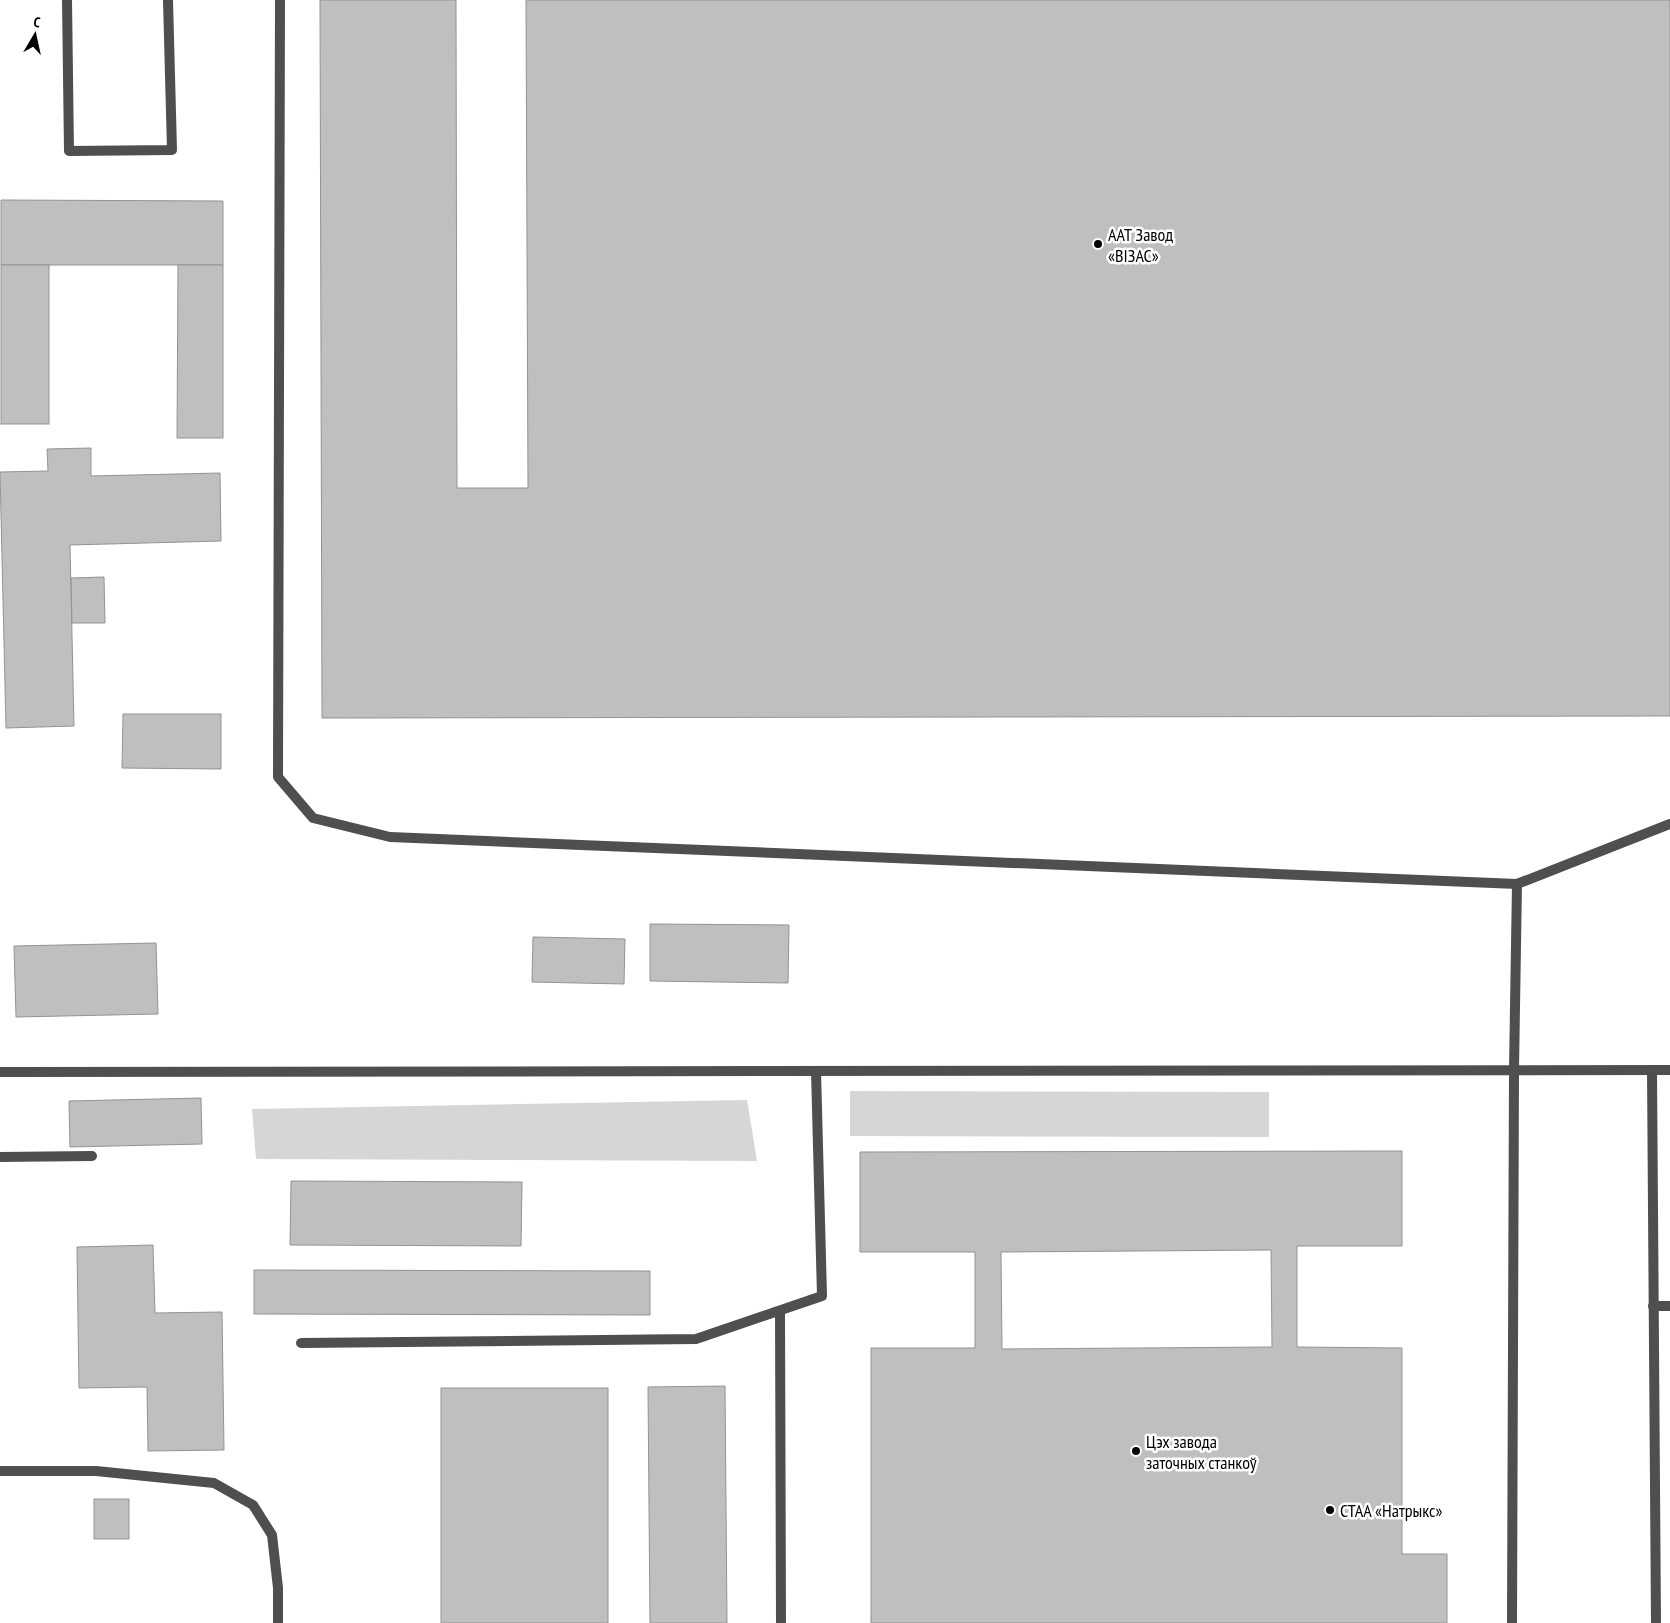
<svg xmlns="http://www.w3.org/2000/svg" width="1670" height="1623" font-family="'PT Sans Narrow',sans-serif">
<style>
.green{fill:#d6d6d6}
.building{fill:#bfbfbf;stroke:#939393;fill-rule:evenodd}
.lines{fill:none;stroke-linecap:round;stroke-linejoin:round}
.service{stroke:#4f4f4f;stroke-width:10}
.poi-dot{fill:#000;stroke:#fff;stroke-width:2}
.labels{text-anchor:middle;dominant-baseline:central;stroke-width:5;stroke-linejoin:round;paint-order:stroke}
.poi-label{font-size:18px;fill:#000;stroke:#fff;text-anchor:start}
</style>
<rect width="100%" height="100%" fill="#fff"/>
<g class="green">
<polygon points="850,1091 1269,1092 1269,1137 850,1136"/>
<polygon points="747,1100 757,1161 256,1159 252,1109"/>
</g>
<g class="building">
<polygon points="320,0 456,0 457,488 528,488 526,0 1670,0 1670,716 322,718"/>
<polygon points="1,200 223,201 223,265 1,265"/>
<rect x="1" y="265" width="48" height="159"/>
<polygon points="178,265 223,265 223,438 177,438"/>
<polygon points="91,448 91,476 220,473 221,541 70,545 74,726 6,728 0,472 48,471 47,449"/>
<polygon points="104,577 105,623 72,623 71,578"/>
<polygon points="123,714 221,714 221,769 122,768"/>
<polygon points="650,924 789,925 788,983 650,981"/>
<polygon points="533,937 625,939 624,984 532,982"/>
<polygon points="156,943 158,1014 16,1017 14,946"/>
<polygon points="201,1098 202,1144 70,1147 69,1101"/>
<path d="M 1402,1151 L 1402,1246 L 1297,1246 L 1297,1347 L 1402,1348 L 1402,1554 L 1447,1554 L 1447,1623 L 871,1623 L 871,1348 L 975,1348 L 975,1252 L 860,1252 L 860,1152 ZM 1271,1250 L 1272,1347 L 1002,1349 L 1001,1252 Z"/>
<polygon points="291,1181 522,1182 521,1246 290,1245"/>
<polygon points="153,1245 155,1313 222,1312 224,1450 148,1451 147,1387 79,1388 77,1247"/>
<polygon points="254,1270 650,1271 650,1315 254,1314"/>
<polygon points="725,1386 727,1623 650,1623 648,1387"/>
<rect x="441" y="1388" width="167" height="235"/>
<rect x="94" y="1499" width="35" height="40"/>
</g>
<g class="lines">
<g class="service">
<polyline points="67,0 69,151 172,150 168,0"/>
<polyline points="280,0 278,777 313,818 390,837 1517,884"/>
<polyline points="1652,1070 1656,1623"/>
<polyline points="0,1072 1670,1070"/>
<polyline points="0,1157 92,1156"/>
<polyline points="1653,1306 1670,1306"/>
<polyline points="780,1311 781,1623"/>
<polyline points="301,1343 696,1339 822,1296 816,1071"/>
<polyline points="0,1471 96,1471 214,1483 253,1505 272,1535 278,1588 278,1623"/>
<polyline points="1512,1623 1514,1069 1517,884 1670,824"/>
</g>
</g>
<g class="poi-dot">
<circle cx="1098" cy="244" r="5"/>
<circle cx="1136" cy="1451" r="5"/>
<circle cx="1330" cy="1510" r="5"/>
</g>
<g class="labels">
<g class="poi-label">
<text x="1108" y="234">ААТ Завод<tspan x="1108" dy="21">«ВІЗАС»</tspan></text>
<text x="1146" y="1441">Цэх завода<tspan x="1146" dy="21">заточных станкоў</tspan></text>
<text x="1340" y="1510">СТАА «Натрыкс»</text>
</g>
</g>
<g transform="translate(35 35) rotate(9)" stroke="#ffffff" stroke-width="4" paint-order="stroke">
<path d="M0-4L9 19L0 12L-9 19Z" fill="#000000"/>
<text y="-8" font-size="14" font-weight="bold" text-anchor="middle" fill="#000000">С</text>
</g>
</svg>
